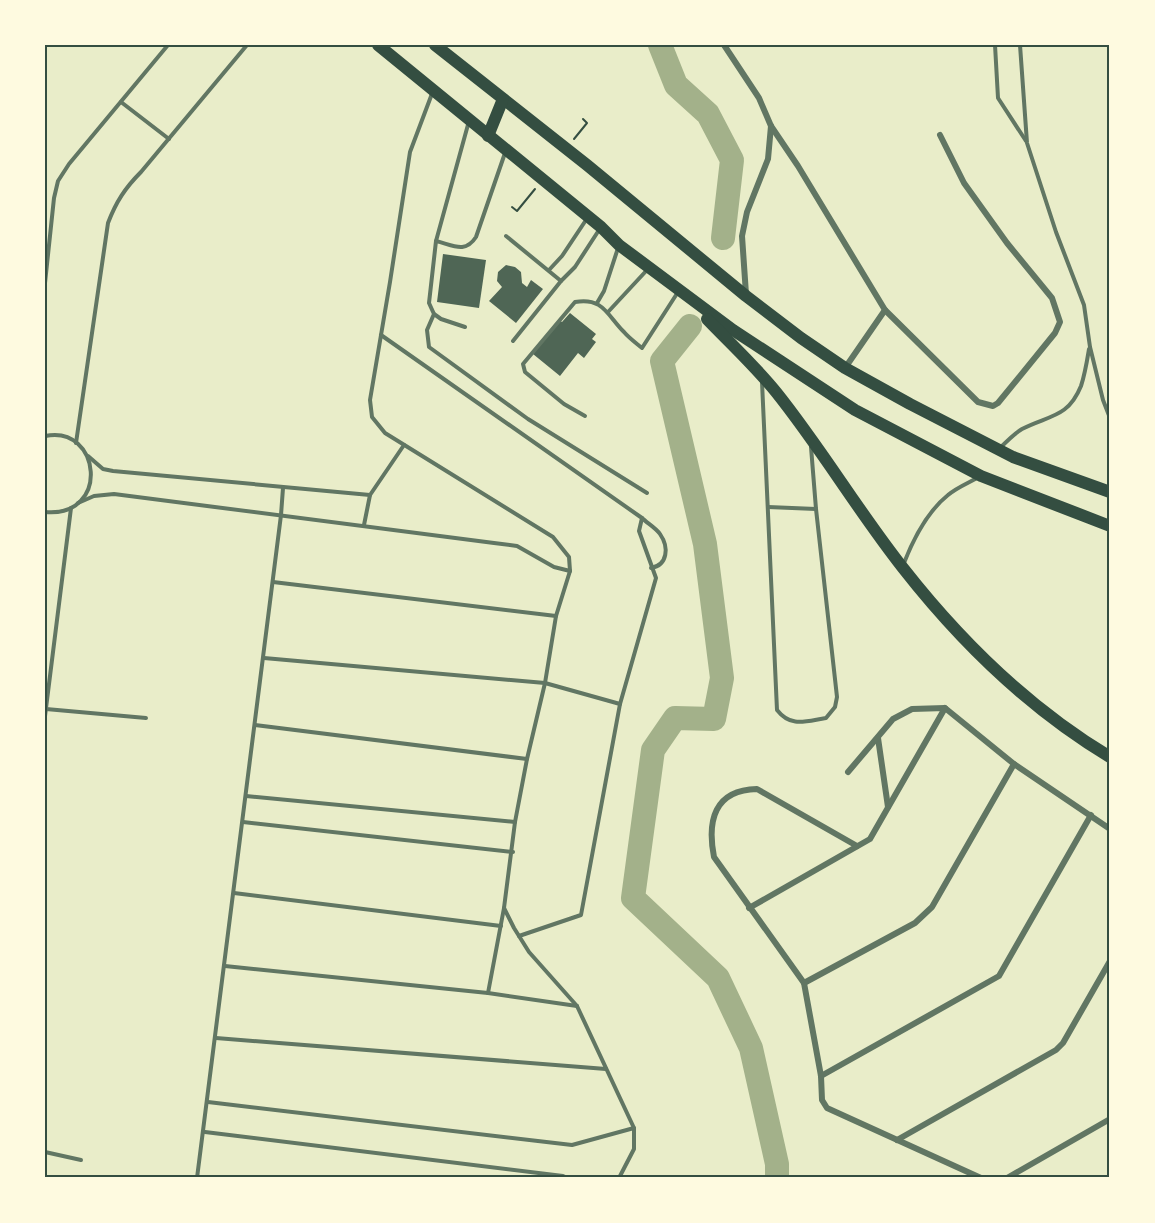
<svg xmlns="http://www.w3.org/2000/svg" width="1155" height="1223" font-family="Signika,sans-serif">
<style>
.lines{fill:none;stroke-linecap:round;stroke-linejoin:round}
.river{stroke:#a3b18a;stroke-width:24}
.building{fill:#4f6655}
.path{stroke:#344e41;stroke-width:2}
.service{stroke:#617663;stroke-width:4}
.minor{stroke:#617663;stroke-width:6}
.trunk{stroke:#344e41;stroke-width:12}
.neatline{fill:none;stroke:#344e41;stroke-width:2}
</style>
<rect width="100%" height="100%" fill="#e9edc9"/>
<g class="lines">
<g class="river">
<polyline points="660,45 676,85 708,114 732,160 723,238"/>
<polyline points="690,326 662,361 705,544 722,678 714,719 675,718 653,750 633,898 718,978 751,1048 777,1164 777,1178"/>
</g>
</g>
<g class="building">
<polygon points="443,254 486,260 479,308 437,302"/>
<polygon points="506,265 515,267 521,272 522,283 527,287 531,280 543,289 516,323 489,301 502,287 497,281 498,272"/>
<polygon points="570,313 596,334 592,339 596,342 584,358 578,353 560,376 533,354 559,320 562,322"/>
</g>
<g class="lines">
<g class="path">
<polyline points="574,139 587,123 583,119"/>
<polyline points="512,207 517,211 535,189"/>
</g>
<g class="service">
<polyline points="995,45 998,98 1026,141"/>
<polyline points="1020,45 1027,143 1056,232 1084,305 1090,347 1103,400 1110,418"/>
<polyline points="433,91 410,152 390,282 370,400 372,417 385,433 553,537 569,557 570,571 556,616 545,683 527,759 515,822 504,908 488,993"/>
<polyline points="121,102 169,139"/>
<polyline points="506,236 561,281"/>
<path d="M 436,241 C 453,245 465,254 476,237 L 505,153"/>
<polyline points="549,270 562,256 586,220"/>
<polyline points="45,283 54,198 58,181 69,164 168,45"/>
<polyline points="597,303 604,291 618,248"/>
<polyline points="608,312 647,270"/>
<polyline points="434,314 427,330 429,347 528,419 647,493"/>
<polyline points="465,327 441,319 434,314 429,303 436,241 469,121"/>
<polyline points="381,335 642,518 639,531 656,578 620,704 581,915 519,936"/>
<polyline points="513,341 561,281 575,267 599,230"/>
<path d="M 762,382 L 777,710 C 791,728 806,721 826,718 L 835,707 L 837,697 L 816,509 L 811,447"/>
<path d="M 585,416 L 564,404 L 525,372 L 523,364 L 575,302 C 603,297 607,315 624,332 C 629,338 636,343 642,348 L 678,292"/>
<path d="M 45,436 C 101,424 111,518 45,512"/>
<path d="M 76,443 L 108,223 C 116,202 125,188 141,172 L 247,45"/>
<path d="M 1001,447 C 1007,441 1015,433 1022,429 C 1049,415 1068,418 1081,386 C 1085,374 1087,361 1089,349"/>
<polyline points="88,456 103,469 113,471 370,495"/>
<polyline points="78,503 94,496 114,494 494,543 517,546 554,567 570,571"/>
<polyline points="768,507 816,509"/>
<path d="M 642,518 C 647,523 656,528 660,534 C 669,547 668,565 651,568"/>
<polyline points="364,525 370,495 404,445"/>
<path d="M 904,563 C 913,540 928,511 948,495 C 956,488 968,483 977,478"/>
<polyline points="273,582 556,616"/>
<polyline points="264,658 545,683 620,704"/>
<polyline points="46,709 146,718"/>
<polyline points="45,716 71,508"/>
<polyline points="255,725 527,759"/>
<polyline points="246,796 515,822"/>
<polyline points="243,822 513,852"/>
<polyline points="234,893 501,926"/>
<polyline points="504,908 514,928 529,952 577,1006 634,1128 634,1149 619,1178"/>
<polyline points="225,966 488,993 577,1006"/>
<polyline points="216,1038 606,1069"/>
<polyline points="208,1102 572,1145 634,1128"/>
<polyline points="205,1132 563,1176 567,1178"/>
<polyline points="45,1152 81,1160"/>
<polyline points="197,1178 281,515 283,488"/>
</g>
<g class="minor">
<polyline points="724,45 759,98 771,126 798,166 885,310 978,402 993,406 998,403 1055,333 1060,322 1052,298 1007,243 964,183 940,135"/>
<polyline points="746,294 742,236 747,212 768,159 771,126"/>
<polyline points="845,368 885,310"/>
<polyline points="878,738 888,807"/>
<polyline points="848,772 893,719 912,709 945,708 1014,764 1110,829"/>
<path d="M 857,846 L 757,789 C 714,790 707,821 714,857 L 804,983 L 821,1076 L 822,1100 L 827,1108 L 981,1178"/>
<polyline points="749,908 870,839 945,708"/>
<polyline points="804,983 915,923 932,907 1014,764"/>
<polyline points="821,1076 999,976 1091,815"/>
<polyline points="897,1140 1056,1050 1063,1043 1110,961"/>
<polyline points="1007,1178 1110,1119"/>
</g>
<g class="trunk">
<polyline points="378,45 601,227 619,245 733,330 855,410 981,476 1110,526"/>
<polyline points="435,45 587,165 746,296 801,338 845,368 910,404 1013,457 1110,492"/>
<polyline points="488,136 503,99"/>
<path d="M 707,319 C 730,343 755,366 776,392 C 821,448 858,511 903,568 C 961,642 1030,709 1110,757"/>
</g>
</g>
<rect width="1155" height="1223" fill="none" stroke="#fefae0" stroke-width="93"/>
<rect x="46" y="46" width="1062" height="1130" class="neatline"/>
</svg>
